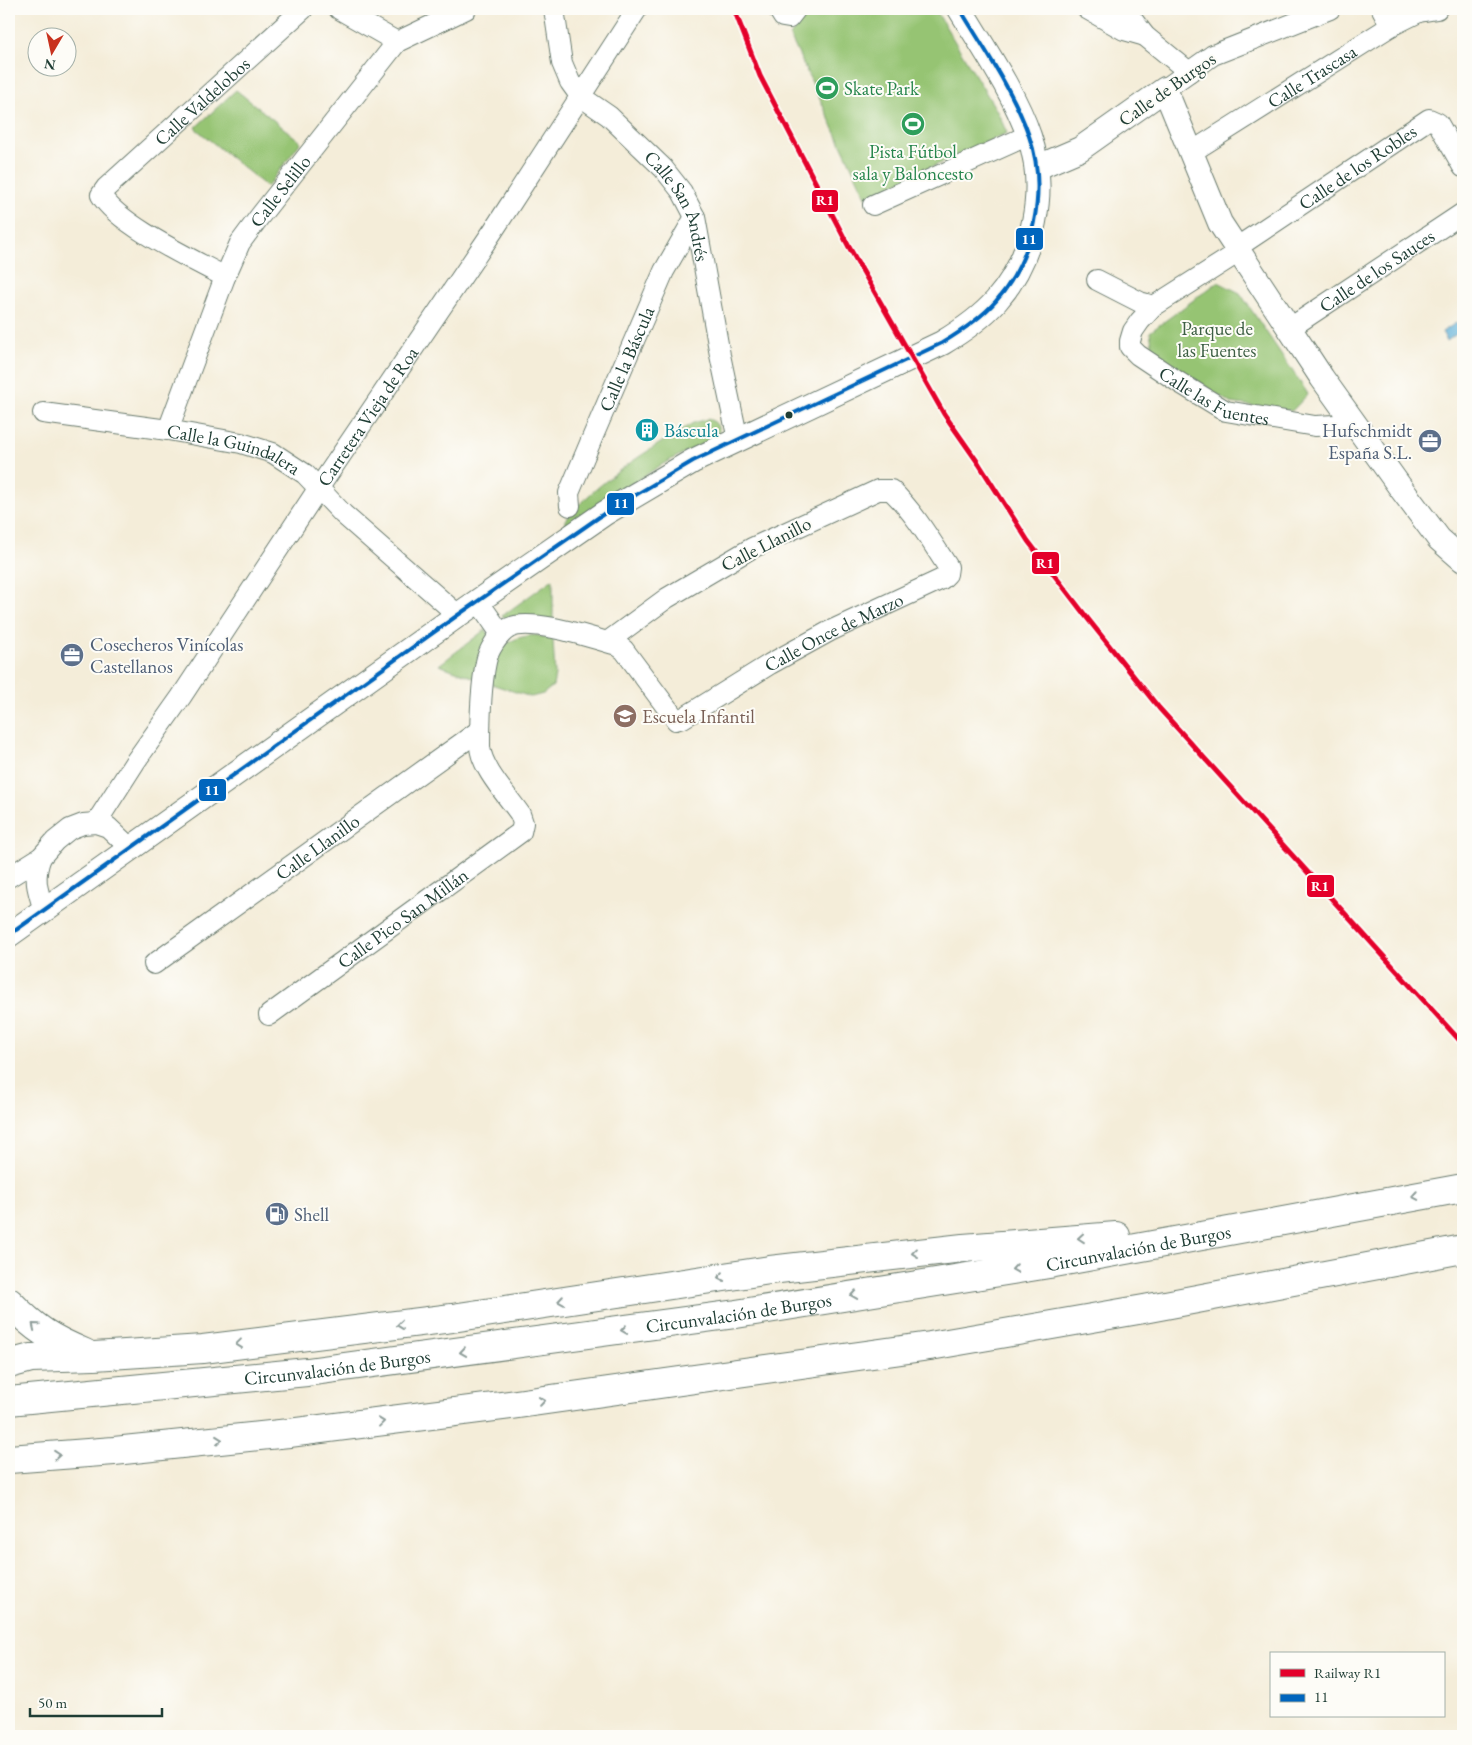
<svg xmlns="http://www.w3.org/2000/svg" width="1472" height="1745" font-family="'EB Garamond',serif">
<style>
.green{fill:#96c473;stroke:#5a8054}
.water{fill:#5caed7;stroke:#3e7686}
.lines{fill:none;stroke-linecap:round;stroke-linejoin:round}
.minor-casing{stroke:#6a7b6e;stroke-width:22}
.tertiary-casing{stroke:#6a7b6e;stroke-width:26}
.motorway-casing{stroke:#6a7b6e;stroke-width:30}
.minor{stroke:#fff;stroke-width:20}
.tertiary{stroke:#fff;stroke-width:24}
.motorway{stroke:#fff;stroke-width:28}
.bus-1-casing{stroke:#fdfcf7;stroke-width:8}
.bus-1{stroke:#0065bd;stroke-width:4}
.rail-1-casing{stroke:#fdfcf7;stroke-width:9}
.rail-1{stroke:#e4002b;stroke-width:5}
.oneway{stroke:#8f9e9a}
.bus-dot{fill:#1f3d34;stroke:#fdfcf7;stroke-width:2}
.labels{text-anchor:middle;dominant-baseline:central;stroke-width:4;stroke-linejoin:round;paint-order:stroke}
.street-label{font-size:19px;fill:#1f3d34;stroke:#fdfcf7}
.leisure-label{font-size:19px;fill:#27864d;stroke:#fdfcf7;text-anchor:start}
.park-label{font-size:19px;fill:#3d5f44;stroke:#fdfcf7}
.culture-label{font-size:19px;fill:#0d838f;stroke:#fdfcf7;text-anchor:start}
.service-label{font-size:19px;fill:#4e5e75;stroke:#fdfcf7;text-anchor:start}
.education-label{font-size:19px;fill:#785e54;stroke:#fdfcf7;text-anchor:start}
.line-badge{stroke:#fdfcf7;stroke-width:2}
.badge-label{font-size:14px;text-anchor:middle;font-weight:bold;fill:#fff}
</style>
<rect width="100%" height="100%" fill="#fdfcf7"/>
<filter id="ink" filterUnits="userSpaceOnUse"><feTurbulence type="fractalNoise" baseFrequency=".02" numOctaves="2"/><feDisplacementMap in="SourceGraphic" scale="10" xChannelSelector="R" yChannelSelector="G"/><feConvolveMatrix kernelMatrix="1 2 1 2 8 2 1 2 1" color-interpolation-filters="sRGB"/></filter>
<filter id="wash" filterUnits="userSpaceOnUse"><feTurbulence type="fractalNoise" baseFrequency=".0096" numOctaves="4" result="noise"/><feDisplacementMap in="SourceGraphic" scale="20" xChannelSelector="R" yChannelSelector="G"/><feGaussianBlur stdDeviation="1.12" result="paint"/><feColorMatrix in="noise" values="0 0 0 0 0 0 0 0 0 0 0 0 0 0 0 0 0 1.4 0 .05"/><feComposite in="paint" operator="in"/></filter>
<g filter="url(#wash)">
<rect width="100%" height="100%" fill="#f4edd9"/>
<g class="green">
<polygon points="811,9 935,9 997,111 1007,133 866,197 790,36"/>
<polygon points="236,90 301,142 267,187 195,128"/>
<polygon points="1218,282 1240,293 1308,394 1292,411 1230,403 1153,350 1150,332"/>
<path d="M 707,419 C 715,421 717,423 719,431 L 715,437 L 663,464 L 565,526 L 565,520 C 600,479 647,451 693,423 Z"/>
<polygon points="553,579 553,620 507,619 502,616"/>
<polygon points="486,629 488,634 475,678 439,665"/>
<path d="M 535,635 L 553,639 L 555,675 L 553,686 L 543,694 L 531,697 L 491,684 C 496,653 501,638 535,635 Z"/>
</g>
<polygon class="water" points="1456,323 1462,330 1447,341 1442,332"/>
</g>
<g filter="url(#ink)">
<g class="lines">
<g class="minor-casing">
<g id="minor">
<polyline points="339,9 397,42"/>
<path id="s1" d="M 554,9 L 562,63 L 570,82 L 580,96 L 609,116 L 663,168 L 682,192 L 695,217 L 720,355 L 738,440"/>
<polyline points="778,9 783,17 789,18 796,9"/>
<polyline points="1087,9 1124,30 1145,36"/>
<polyline points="1118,9 1132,19 1145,36 1189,72"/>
<polyline points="1382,9 1391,26"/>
<polyline points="1165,89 1213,55 1330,9"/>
<path id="s2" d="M 1190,153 L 1391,26 L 1419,12 L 1437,9"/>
<polyline points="873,205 1029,135"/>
<path id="s3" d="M 1236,248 L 1429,119 L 1438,123 L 1463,167"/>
<path id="s4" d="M 1239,252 L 1154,306 L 1140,321 L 1133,331 L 1130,341 L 1130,347 L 1138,355 L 1180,383 L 1226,411 L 1315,426 L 1356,424"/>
<path id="s5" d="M 225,277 C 194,260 118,225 101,195 L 106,188 L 303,9"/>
<polyline points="1097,280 1140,302 1154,306"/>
<path id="s6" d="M 1290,328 L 1463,213"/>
<path id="s7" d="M 43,413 L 168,430 L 241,443 L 273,453 L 305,474 L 343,514 L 458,615"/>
<path id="s8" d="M 168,430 L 225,277 L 240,243 L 260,216 L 397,42 L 466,9"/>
<path id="s9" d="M 570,506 L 569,493 L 593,436 L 664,271 L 695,217"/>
<polyline points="478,601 501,634"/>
<path id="s10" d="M 96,823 L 135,762 L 181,697 L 318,489 L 493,231 L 637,9"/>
<path d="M 41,857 C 33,878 37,889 44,910"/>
<polyline points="9,877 41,857 55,841 70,829 83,824 96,823 108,827 130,848"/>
<path id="s11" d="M 154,964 L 480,730"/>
<path id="s12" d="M 269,1015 L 521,832 L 523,823 L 520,814 C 507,795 482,769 480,747 C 480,722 481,686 486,662 C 488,651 498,634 509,628 C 531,617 592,638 617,645 L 624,650 L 676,720 L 683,718 L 770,664 L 830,631 L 942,579 L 947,574 L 948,567 C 931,541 914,512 891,490 L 878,490 L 752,548 L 667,598 L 607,642"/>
</g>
</g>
<g class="tertiary-casing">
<g id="tertiary">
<polyline points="1038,167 1080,149 1165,89 1220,223 1322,378 1400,487 1439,539 1463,560"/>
<path d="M 9,935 L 458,615 L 605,513 L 693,461 L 942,343 C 962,331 981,318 996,301 C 1034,258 1048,189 1029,136 C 1015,94 983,47 960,9"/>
</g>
</g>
<g class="motorway-casing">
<g id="motorway">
<path d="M 9,1302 C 35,1329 51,1339 85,1353"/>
<polyline points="9,1364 31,1358 94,1356 203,1349 452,1318 770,1270 963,1248 1116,1236"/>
<path id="s13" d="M 9,1401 L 307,1372 L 736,1314 L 1049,1264 L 1463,1188"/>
<polyline points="9,1459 114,1451 289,1433 510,1405 930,1346 1144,1309 1463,1249"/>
</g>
</g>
<use href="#minor" class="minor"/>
<use href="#tertiary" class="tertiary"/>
<use href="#motorway" class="motorway"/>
<g class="bus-1-casing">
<path id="bus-1" d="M 9,935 L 458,615 L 605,513 L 693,461 L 942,343 C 962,331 981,318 996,301 C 1034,258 1048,189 1029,136 C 1015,94 983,47 960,9"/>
</g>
<use href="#bus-1" class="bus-1"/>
<g class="rail-1-casing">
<polyline id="rail-1" points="734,9 760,76 849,247 944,414 979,464 1028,541 1088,619 1159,708 1463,1044"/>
</g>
<use href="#rail-1" class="rail-1"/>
</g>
<defs><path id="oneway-chevron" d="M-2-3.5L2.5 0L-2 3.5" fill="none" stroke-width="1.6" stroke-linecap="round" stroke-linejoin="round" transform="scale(1.25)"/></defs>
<g class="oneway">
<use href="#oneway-chevron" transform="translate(1415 1196) rotate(170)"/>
<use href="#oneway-chevron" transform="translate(1081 1238) rotate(175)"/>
<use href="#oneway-chevron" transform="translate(915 1253) rotate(173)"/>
<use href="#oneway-chevron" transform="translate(1015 1269) rotate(171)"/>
<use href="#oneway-chevron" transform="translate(721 1277) rotate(172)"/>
<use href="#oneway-chevron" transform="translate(854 1295) rotate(171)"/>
<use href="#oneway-chevron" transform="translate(561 1301) rotate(171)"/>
<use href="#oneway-chevron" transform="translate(400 1325) rotate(173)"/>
<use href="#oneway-chevron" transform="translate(35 1326) rotate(-141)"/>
<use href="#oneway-chevron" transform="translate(624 1330) rotate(172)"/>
<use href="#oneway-chevron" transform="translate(239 1344) rotate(173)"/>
<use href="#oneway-chevron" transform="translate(463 1352) rotate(172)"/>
<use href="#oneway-chevron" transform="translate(542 1401) rotate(-8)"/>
<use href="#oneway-chevron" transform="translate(381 1422) rotate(-7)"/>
<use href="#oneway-chevron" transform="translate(219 1440) rotate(-6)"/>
<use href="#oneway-chevron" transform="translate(57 1455) rotate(-5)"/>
</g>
</g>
<defs>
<g id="stadium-disc" transform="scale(1.25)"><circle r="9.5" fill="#2e9e5b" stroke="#fdfcf7"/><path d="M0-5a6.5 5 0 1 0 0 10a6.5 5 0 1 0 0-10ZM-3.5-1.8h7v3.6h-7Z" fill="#fff"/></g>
<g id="building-disc" transform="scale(1.25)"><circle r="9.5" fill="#0f9aa8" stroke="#fdfcf7"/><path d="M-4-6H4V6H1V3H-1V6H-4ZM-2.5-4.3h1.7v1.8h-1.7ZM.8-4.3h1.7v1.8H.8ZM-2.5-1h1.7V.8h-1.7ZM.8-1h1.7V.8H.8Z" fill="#fff"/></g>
<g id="office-disc" transform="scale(1.25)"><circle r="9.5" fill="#5c6f8a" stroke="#fdfcf7"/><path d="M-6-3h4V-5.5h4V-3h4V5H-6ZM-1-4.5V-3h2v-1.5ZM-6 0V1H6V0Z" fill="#fff"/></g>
<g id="school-disc" transform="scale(1.25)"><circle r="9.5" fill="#8d6e63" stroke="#fdfcf7"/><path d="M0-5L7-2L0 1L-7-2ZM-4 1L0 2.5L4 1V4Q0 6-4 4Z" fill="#fff"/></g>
<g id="fuel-disc" transform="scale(1.25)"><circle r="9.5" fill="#5c6f8a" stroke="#fdfcf7"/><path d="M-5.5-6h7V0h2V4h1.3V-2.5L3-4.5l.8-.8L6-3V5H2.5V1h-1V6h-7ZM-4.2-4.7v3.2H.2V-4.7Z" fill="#fff"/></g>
</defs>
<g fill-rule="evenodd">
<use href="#stadium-disc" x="827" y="88"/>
<use href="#stadium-disc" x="913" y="124"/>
<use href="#building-disc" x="647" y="430"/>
<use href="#office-disc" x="1430" y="441"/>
<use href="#office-disc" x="72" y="655"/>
<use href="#school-disc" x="625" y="716"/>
<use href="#fuel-disc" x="277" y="1214"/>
</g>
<circle class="bus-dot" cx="789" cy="415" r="4.5"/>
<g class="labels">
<g class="street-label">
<text stroke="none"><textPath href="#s2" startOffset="144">Calle Trascasa</textPath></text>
<text transform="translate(1167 89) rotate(-35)">Calle de Burgos</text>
<text stroke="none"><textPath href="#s5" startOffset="288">Calle Valdelobos</textPath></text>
<text stroke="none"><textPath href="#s3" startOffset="146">Calle de los Robles</textPath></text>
<text stroke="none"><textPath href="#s8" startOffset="266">Calle Selillo</textPath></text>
<text stroke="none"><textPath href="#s1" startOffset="244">Calle San Andrés</textPath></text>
<text stroke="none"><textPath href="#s6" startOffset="104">Calle de los Sauces</textPath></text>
<text stroke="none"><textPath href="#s9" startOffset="159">Calle la Báscula</textPath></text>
<text stroke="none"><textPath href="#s4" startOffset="249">Calle las Fuentes</textPath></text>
<text stroke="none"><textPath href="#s10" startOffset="489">Carretera Vieja de Roa</textPath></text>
<text stroke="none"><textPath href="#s7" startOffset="195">Calle la Guindalera</textPath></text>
<text transform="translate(766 544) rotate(-27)">Calle Llanillo</text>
<text stroke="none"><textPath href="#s12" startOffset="924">Calle Once de Marzo</textPath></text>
<text stroke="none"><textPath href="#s11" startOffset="201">Calle Llanillo</textPath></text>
<text stroke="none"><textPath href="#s12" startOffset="165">Calle Pico San Millán</textPath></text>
<text stroke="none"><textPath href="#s13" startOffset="1140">Circunvalación de Burgos</textPath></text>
<text stroke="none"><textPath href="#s13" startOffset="735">Circunvalación de Burgos</textPath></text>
<text stroke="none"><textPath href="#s13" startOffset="330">Circunvalación de Burgos</textPath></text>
</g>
<g class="leisure-label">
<text x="844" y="88">Skate Park</text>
<text x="913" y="151" text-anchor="middle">Pista Fútbol<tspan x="913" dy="22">sala y Baloncesto</tspan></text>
</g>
<g class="park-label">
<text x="1217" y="328">Parque de<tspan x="1217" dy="22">las Fuentes</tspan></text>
</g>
<g class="culture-label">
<text x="664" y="430">Báscula</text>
</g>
<g class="service-label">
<text x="1412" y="430" text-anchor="end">Hufschmidt<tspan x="1412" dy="22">España S.L.</tspan></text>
<text x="90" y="644">Cosecheros Vinícolas<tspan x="90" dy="22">Castellanos</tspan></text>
<text x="294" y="1214">Shell</text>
</g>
<g class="education-label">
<text x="642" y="716">Escuela Infantil</text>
</g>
</g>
<g class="line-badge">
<rect x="811" y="189" width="28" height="24" rx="5" fill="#e4002b"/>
<rect x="1015" y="227" width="29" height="24" rx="5" fill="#0065bd"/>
<rect x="606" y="492" width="29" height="24" rx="5" fill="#0065bd"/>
<rect x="1031" y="551" width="29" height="24" rx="5" fill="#e4002b"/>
<rect x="198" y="778" width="29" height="24" rx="5" fill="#0065bd"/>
<rect x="1306" y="874" width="29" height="24" rx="5" fill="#e4002b"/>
</g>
<g class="badge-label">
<text x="825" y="205">R1</text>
<text x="1029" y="244">11</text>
<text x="621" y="508">11</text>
<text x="1045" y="568">R1</text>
<text x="212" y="795">11</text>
<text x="1320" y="891">R1</text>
</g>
<rect width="1472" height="1745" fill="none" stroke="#fdfcf7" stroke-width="30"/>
<rect x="1270" y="1652" width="175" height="65" fill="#fdfcf7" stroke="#a4b0a9"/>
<rect x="1280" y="1669" width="25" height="8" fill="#e4002b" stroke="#a4b0a9"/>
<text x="1314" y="1678" font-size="15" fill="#1f3d34">Railway R1</text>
<rect x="1280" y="1694" width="25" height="8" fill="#0065bd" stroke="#a4b0a9"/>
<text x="1314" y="1702" font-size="15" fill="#1f3d34">11</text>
<g transform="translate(52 52) rotate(189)"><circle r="24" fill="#fdfcf7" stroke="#a4b0a9"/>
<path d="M0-4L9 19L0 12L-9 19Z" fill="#c8321e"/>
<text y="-8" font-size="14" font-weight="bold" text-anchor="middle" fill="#1f3d34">N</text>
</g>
<path d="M30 1708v8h132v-8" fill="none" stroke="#1f3d34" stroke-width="2.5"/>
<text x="38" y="1708" font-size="15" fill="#1f3d34" stroke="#fdfcf7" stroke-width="4" paint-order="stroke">50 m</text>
</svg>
